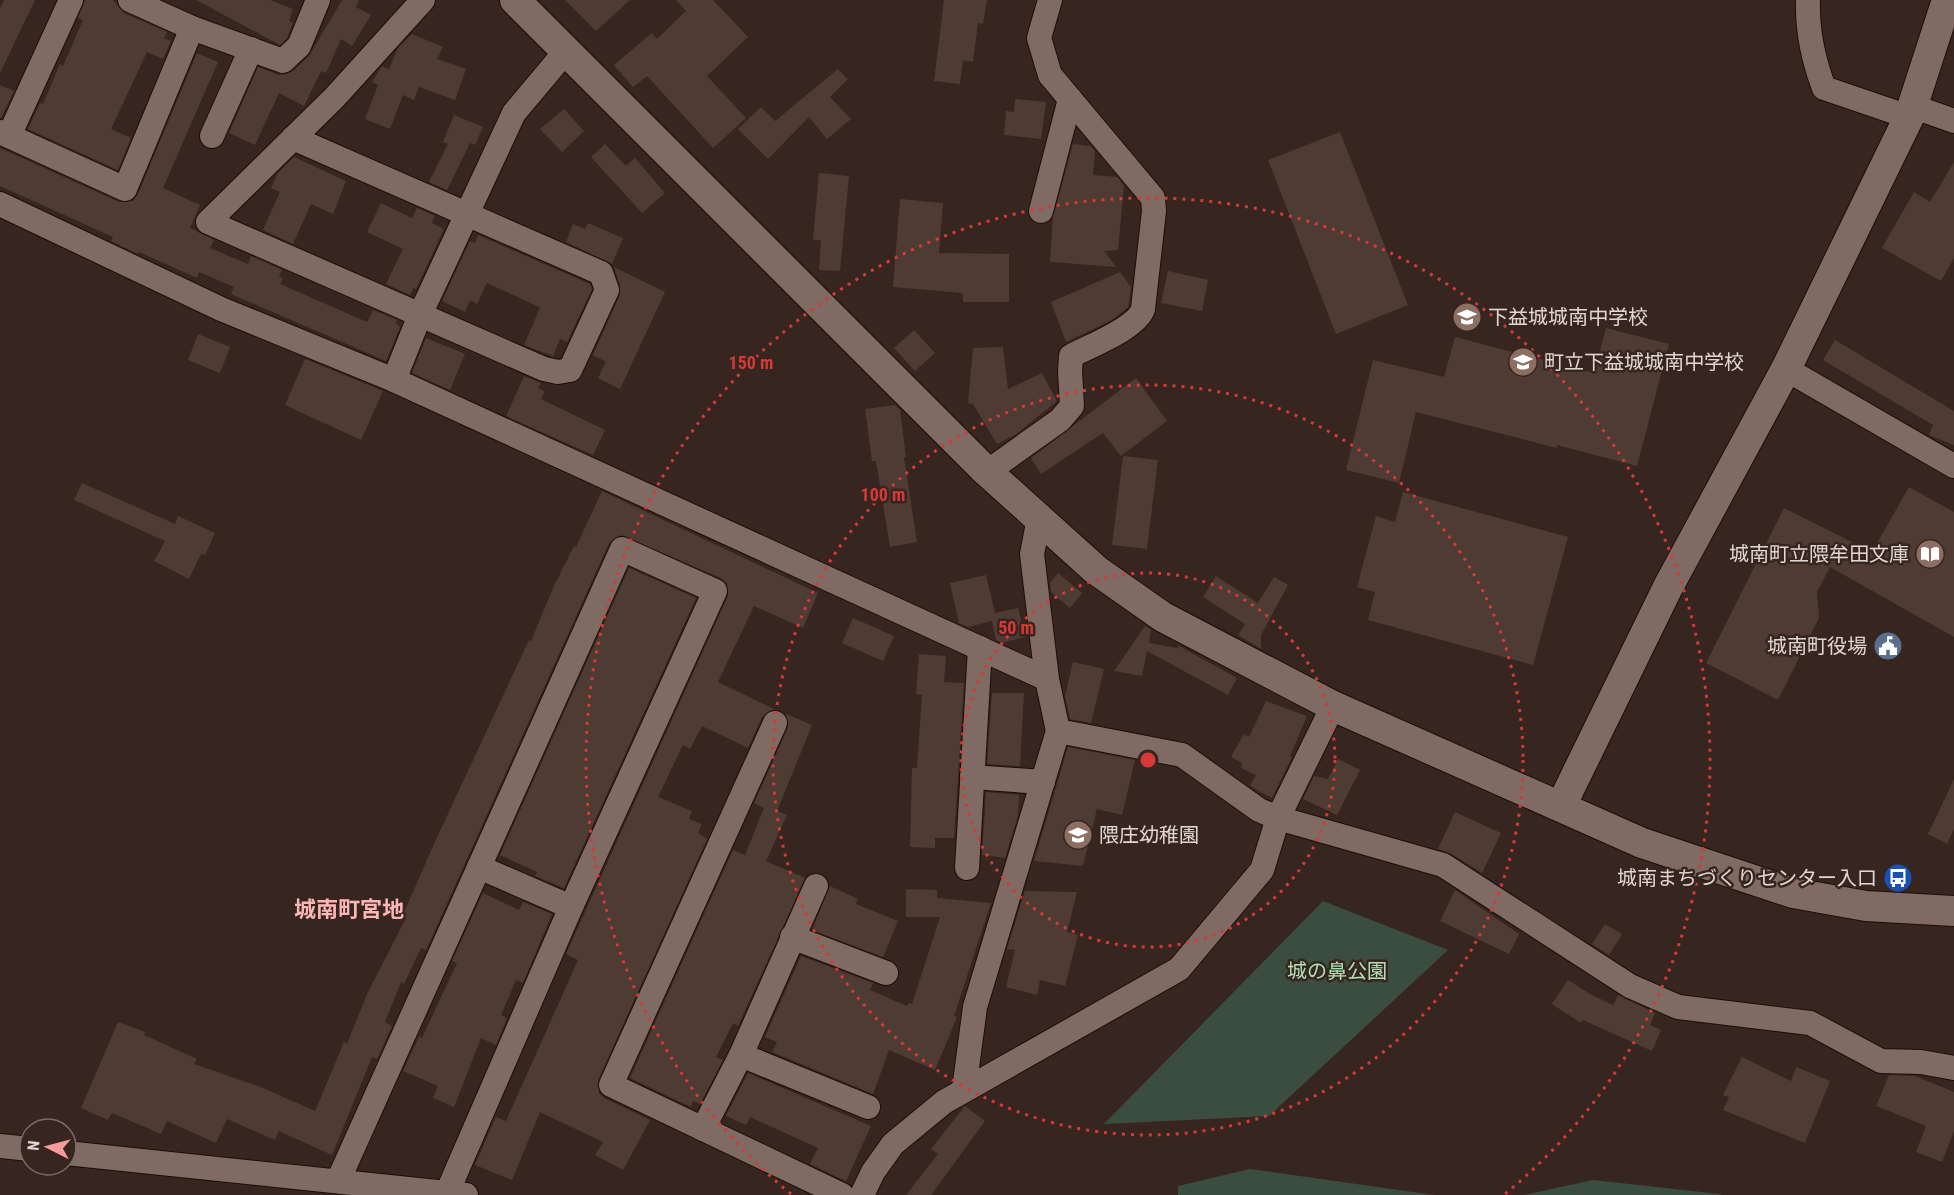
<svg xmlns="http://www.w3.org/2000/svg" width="1954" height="1195" font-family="'Roboto Condensed','Noto Sans JP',sans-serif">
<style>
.green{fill:#3b4d3e}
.building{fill:#4d3b34}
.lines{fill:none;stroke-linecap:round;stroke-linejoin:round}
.minor-casing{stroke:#1d0e09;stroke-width:26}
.tertiary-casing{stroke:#1d0e09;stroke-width:32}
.minor{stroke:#7f6b63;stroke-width:24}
.tertiary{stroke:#7f6b63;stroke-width:30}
.ring{fill:none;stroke:#d73939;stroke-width:3;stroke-dasharray:3 6}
.labels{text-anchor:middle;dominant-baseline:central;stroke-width:5;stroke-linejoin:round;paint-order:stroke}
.poi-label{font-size:20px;fill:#e1d6d2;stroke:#37261f;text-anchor:start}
.park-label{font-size:20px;fill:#afe0b7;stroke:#37261f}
.quarter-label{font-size:22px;font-weight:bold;fill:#fab5b6;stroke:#37261f}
.centre{fill:#d73939;stroke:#37261f;stroke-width:3}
.ring-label{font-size:18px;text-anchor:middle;font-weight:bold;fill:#d73939;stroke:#37261f;stroke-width:5;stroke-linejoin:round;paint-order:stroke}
</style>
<rect width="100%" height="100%" fill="#37261f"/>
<g class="green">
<polygon points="1323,901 1448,950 1269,1116 1104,1124"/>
<polygon points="1250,1169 1434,1195 1178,1195 1178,1186"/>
<polygon points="1593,1180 1719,1194 1722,1195 1524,1195"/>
</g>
<g class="building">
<polygon points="4,0 35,0 0,73 0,8"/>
<polygon points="85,0 113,0 124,13 167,32 164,38 171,41 163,59 147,52 111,129 131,138 118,170 28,129 40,103 43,104 60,64 63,66 83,20 78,18"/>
<polygon points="196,0 270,0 293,9 289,21 293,23 287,38 280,45"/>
<polygon points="342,0 359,0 356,7 371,15 352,46 341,39 326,73 321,71 304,106 279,93 255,145 229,133 258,67 279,75 293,71 309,56"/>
<polygon points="565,0 630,0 596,31"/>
<polygon points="676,0 713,0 748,37 707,76 746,118 713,148 647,76 633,87 614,65 652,33 657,39 686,11"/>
<polygon points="944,0 987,0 983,24 978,23 973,62 963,60 960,84 934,81"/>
<polygon points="412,34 443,47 437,59 466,69 455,100 419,87 414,100 403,95 390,129 365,119 378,85 372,82 382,66 389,69 398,48"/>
<polygon points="197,53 218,62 163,188 200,205 190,228 214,240 210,248 248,264 251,256 282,270 279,276 283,278 280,284 367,322 373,310 397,320 396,323 400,327 386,361 231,294 234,287 199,272 197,278 139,252 138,254 111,241 113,237 0,186 0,148 119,202 133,201 138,194"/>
<polygon points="838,69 848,79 830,97 851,119 827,139 809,117 768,159 738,129 761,107 775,121"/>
<polygon points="0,85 14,91 1,118 0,118"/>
<polygon points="1015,99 1046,102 1041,139 1004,135 1006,111 1014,112"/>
<polygon points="564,109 584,131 562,152 540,129"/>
<polygon points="454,115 483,127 475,145 470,143 447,190 429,182 448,144 443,142"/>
<polygon points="1340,132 1408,305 1336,334 1268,160"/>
<polygon points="605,144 626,166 635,158 665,193 642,213 591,157"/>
<polygon points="1073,144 1090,146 1095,151 1093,175 1117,177 1124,186 1118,250 1104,251 1116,267 1050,262 1053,217"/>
<polygon points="294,157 346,181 333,214 311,204 293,244 263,230 280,192 271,188 278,173"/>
<polygon points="1954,162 1954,258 1941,281 1882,248 1914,192 1930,202"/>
<polygon points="819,173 849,176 840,271 819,270 821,240 813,240"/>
<polygon points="900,199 943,203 939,253 1009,254 1009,302 963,302 963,293 893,287"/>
<polygon points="381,203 412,218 417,208 435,216 432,223 444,229 416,289 413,288 410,295 386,284 403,249 367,232"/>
<polygon points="588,223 623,238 612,264 566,242 573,224 585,229"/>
<polygon points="478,235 590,284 592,289 567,342 560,339 553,356 524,345 540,308 535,305 487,283 477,304 470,300 465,312 442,301 470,241 475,243"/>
<polygon points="614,267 665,292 620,389 598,378 606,362 593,355 620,295 620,285"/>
<polygon points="1168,271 1208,280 1202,311 1161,303"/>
<polygon points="1120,272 1131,287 1128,307 1112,320 1066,342 1051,302"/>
<polygon points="1606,328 1669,344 1637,466 1557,445 1557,448 1416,412 1399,483 1346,470 1373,360 1444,377 1455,337 1594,373"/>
<polygon points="914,330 935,353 915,371 894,348"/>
<polygon points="198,334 230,347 220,373 188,360"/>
<polygon points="426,338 465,354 450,390 412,373"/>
<polygon points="1835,340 1954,411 1954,445 1929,435 1933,425 1823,360"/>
<polygon points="1003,347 1008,389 1042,373 1057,401 1015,435 997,444 973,404 968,403 973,348"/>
<polygon points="305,359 383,391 361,440 285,405"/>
<polygon points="524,376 541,383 538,388 545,391 541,399 605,430 593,455 506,416"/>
<polygon points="1136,378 1167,421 1121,456 1103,433 1041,474 1031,458"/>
<polygon points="895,405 900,410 906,457 904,457 917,542 890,547 876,461 872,461 865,409"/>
<polygon points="1123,456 1158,460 1147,549 1112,545"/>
<polygon points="82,483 175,524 178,516 215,533 205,555 201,554 189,579 154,561 165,541 74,500"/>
<polygon points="1909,487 1954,512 1954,637 1830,567 1817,592 1819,618 1778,700 1706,663 1784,508 1872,552"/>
<polygon points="602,491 818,593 803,628 754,606 718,682 774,709 762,717 748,748 702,726 690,749 683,745 658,797 692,811 689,819 702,824 698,833 707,839 598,1080 599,1093 604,1098 650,1120 623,1170 595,1155 603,1142 540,1112 512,1180 475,1165 496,1117 506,1121 578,960 566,954 728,596 727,583 721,578 621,535 609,543 426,950 421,948 404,984 401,982 385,1022 392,1026 377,1059 372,1057 332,1155 279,1131 275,1140 227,1119 216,1143 167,1121 161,1134 112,1113 108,1120 81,1108 118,1022 145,1032 144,1035 197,1059 194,1064 263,1088 315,1111 344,1042 347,1044 367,994 406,918 402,917 433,846 529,640 531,641 553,588 574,546 576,547"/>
<polygon points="1403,492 1568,537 1533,665 1368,620 1375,592 1357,587 1376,516 1395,522"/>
<polygon points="629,568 696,598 564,888 535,876 537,872 500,855"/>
<polygon points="1058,573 1082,593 1070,608 1051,592 1050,583"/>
<polygon points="986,575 995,613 1018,608 1025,637 1002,643 996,640 992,621 968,627 959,623 950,583"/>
<polygon points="1216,576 1258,603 1274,577 1288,585 1261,635 1261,649 1238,635 1245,624 1203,597"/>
<polygon points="853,618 894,636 883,661 842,643"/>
<polygon points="1145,626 1151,630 1149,643 1177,648 1179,646 1237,678 1228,695 1147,651 1142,676 1114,671"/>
<polygon points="919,654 946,656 944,682 964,683 954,838 935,838 935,848 910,847 912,768 917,768 922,695 916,694"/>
<polygon points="1073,662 1104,669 1091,723 1070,719 1065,696"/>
<polygon points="992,693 1024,693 1020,766 987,764"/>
<polygon points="1266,701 1307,716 1290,756 1292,757 1272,798 1250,786 1256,775 1241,768 1242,763 1231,757 1244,734 1249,737"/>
<polygon points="786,714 812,725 777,811 787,815 766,861 805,878 738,1026 733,1023 716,1057 723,1060 700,1104 693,1101 691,1107 630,1078 733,850 745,855 764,808 754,803 788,728"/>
<polygon points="1068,747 1135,760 1122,815 1097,809 1083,866 1034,861"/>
<polygon points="1338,759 1360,770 1337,815 1303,799 1314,776 1328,779"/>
<polygon points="1954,779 1954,829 1947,844 1928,834"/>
<polygon points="986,792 1019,795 1018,815 1005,858 982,855"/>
<polygon points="1455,812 1501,833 1482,873 1450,853 1438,849"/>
<polygon points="830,886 858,899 856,904 898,921 883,957 812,930"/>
<polygon points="906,889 937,890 937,898 991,903 954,1016 957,1017 935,1070 889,1050 873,1094 772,1052 777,1042 765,1037 801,956 873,983 870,990 907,1006 909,1003 912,1004 940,917 906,917"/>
<polygon points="1455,890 1519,934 1509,954 1440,921"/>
<polygon points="1025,891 1077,892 1067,932 1078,935 1065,986 1040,980 1037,995 1006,987 1015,950 1007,949"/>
<polygon points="483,893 519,910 523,902 552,914 523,983 516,980 501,1015 507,1018 496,1045 481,1038 454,1107 433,1098 438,1086 403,1071 419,1037 422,1038 457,963 452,961"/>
<polygon points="1605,924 1622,934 1609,955 1592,944"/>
<polygon points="1568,980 1590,994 1613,1005 1618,995 1655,1013 1650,1025 1661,1030 1652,1051 1583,1020 1581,1023 1552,1004"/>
<polygon points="1742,1057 1791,1081 1796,1067 1830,1081 1805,1143 1723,1110 1729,1097 1723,1095"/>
<polygon points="748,1073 871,1126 846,1181 810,1164 818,1148 750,1117 746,1125 726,1116"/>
<polygon points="1889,1075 1915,1076 1954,1092 1954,1131 1942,1162 1916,1152 1926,1126 1876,1106"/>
<polygon points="965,1106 985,1121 931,1195 906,1195 938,1154 931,1149"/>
</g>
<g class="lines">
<g class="minor-casing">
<g id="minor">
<polyline points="130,0 192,28 283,61 299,46 318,0"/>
<path d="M 1808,0 C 1807,31 1813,59 1824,88 L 1909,117"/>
<polyline points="1912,106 1954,121"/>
<polyline points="0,132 125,189 192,28"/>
<polyline points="9,136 71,0"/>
<polyline points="212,136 251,49"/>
<polyline points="293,138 601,273 607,290 570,370 558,372 544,369 208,222 335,97 423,0"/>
<polyline points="0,204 221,309 394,380 1047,679 1032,554 1039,518"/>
<polyline points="1041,211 1070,99"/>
<polyline points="1786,369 1954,466"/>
<polyline points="394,380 420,315 514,113 566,51"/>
<path d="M 987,472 L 1060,420 L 1072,406 L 1070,371 L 1071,356 C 1090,346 1137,328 1143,309 L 1154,211 L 1153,198 L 1050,75 L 1039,38 L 1050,0"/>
<polyline points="1047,679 1058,731 1182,755 1259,810 1278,818 1443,865 1630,986 1678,1007 1810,1023 1881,1061 1921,1062 1954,1068"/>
<polyline points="775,723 611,1085 842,1195"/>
<polyline points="972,777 1043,782"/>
<polyline points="479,867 571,907"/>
<polyline points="967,868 980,648"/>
<polyline points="792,937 886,973"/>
<polyline points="741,1055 868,1107"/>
<polyline points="964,1090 975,1007 1058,731"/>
<polyline points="703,1129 741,1055 816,886"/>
<polyline points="0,1146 30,1149"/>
<polyline points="66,1153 466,1195"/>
<polyline points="338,1181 622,549 715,591 571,907 447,1193"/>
<polyline points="862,1195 873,1172 893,1144 944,1102 1179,969 1262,870 1278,818 1333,706"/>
</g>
</g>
<g class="tertiary-casing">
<g id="tertiary">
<polyline points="515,0 983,468 1096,570 1163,617 1333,706 1642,843 1793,893 1866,906 1954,911"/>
<polyline points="1561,806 1668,587 1786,369 1909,117 1947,0"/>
</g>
</g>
<use href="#minor" class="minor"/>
<use href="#tertiary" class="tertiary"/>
</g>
<g class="ring">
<circle cx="1148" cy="760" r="187"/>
<circle cx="1148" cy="760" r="375"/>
<path d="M791 1194A562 562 0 1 1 1505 1194"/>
</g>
<defs>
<g id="school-disc" transform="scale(1.5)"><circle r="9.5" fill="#8d6e63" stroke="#37261f"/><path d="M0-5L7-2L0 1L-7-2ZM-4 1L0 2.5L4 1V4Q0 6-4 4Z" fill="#fff"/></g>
<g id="library-disc" transform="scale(1.5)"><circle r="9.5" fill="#8d6e63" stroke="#37261f"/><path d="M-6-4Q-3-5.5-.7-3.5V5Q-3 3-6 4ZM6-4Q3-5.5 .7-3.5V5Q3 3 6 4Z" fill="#fff"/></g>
<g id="civic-disc" transform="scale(1.5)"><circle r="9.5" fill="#5c6f8a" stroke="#37261f"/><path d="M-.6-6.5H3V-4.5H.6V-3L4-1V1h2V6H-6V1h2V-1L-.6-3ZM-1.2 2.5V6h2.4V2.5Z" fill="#fff"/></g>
<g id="bus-disc" transform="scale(1.5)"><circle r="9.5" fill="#1a4fb4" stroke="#37261f"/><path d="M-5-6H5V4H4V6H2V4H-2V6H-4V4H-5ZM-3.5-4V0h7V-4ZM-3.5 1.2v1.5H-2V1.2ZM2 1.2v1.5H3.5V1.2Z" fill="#fff"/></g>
</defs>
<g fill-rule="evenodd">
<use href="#school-disc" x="1467" y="317"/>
<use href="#school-disc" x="1523" y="362"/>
<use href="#library-disc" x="1930" y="554"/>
<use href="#civic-disc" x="1888" y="646"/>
<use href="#school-disc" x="1078" y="835"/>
<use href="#bus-disc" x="1898" y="878"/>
</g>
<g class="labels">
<g class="poi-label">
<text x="1488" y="317">下益城城南中学校</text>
<text x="1544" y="362">町立下益城城南中学校</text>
<text x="1909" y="554" text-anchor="end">城南町立隈牟田文庫</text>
<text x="1867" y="646" text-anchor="end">城南町役場</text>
<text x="1099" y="835">隈庄幼稚園</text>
<text x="1877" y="878" text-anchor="end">城南まちづくりセンター入口</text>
</g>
<g class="park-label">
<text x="1337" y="971">城の鼻公園</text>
</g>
<g class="quarter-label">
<text x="349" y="909">城南町宮地</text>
</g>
</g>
<circle cx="1148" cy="760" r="9" class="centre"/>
<g class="ring-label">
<text x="751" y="369">150 m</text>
<text x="883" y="501">100 m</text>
<text x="1016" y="634">50 m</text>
</g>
<g transform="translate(48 1147) rotate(276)"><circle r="28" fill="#37261f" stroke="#7b6c67" stroke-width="1.5"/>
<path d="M0-4.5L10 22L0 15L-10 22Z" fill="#f59b9d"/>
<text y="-9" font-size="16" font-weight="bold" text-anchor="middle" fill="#e1d6d2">N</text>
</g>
</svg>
